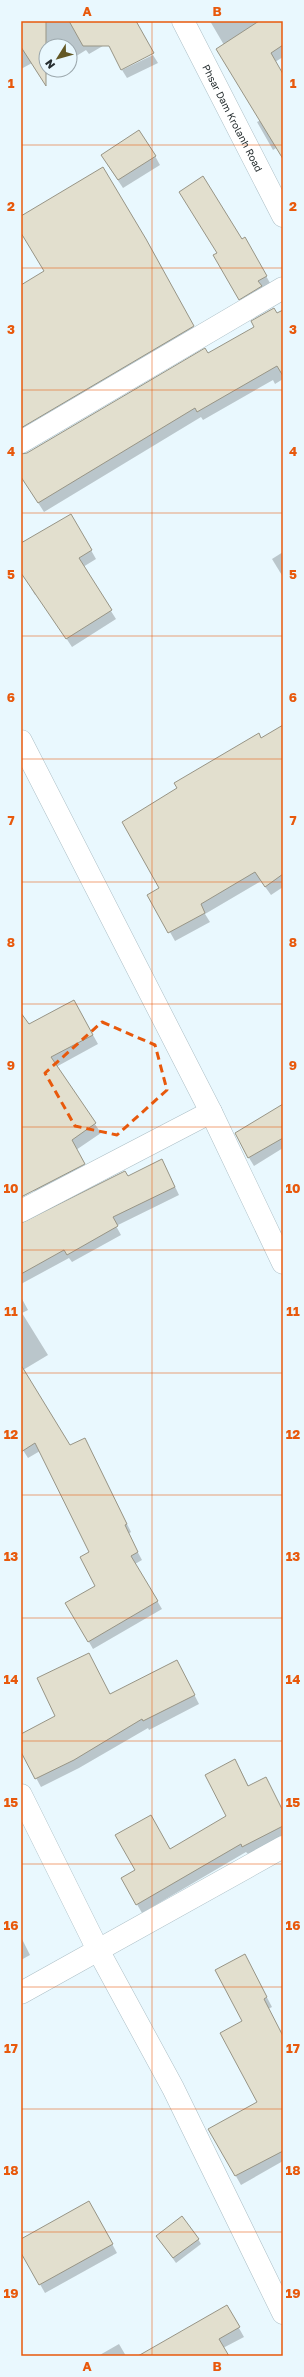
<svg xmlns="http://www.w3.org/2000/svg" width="304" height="2377" font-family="'Golos Text',sans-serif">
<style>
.shadow{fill:#0003}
.building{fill:#e2dfce;stroke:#989586}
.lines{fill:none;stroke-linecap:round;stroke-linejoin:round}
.minor-casing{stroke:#acbfc6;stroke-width:23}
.minor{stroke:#fff;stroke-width:22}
.marked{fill:none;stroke:#e8590c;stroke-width:3;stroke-dasharray:8 5;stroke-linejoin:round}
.grid{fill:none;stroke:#e8590c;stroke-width:1;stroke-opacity:0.55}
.labels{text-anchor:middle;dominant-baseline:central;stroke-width:3;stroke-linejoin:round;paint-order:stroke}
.street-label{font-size:10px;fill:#262e30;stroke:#e9f8fe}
.neatline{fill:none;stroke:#e8590c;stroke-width:1.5}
.grid-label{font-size:13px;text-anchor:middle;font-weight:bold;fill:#e8590c}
</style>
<rect width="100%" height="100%" fill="#e9f8fe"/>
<g class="shadow">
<polygon points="21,21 134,21 108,43 89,54 86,50 70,60 70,46 46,46 46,70 53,70 41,78 32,63 21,69"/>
<polygon points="210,21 276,21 283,31 283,57 275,62 283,76 283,144 273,150 257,122 261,120 224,45"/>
<polygon points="153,55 158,63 127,78 122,70"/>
<polygon points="155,156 160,165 123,188 107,164"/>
<polygon points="21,218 151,249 198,336 21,440 21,286 45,271 21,231"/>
<polygon points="245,239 270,283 244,306 215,256"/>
<polygon points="283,325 283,379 275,384 273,380 203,420 201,417 44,512 21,476 21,455 28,454 208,355"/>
<polygon points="71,515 96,559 83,567 116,619 72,647 37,594 35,595 21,571 21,544"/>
<polygon points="283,552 283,577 272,559"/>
<polygon points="283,727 283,887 271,895 261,881 205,914 210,922 175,941 149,895 160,888 261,739"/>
<polygon points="79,1010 98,1044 56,1067 101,1133 76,1150 89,1174 40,1199 21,1171 21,1029"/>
<polygon points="283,1105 283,1148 254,1166 243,1148"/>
<polygon points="166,1168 179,1195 116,1226 121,1235 72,1262 69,1258 21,1284 21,1224 128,1177"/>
<polygon points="21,1297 28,1310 22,1313 48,1355 23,1370 70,1446 89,1447 131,1532 128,1534 142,1560 135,1564 162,1609 93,1649 67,1604 96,1586 90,1552 40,1451 28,1458 21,1447"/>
<polygon points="177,1661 199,1704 149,1730 148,1728 79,1768 41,1787 21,1750 21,1735 110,1695"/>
<polygon points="240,1769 249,1787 283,1812 283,1835 248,1854 246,1852 142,1913 122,1878 228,1817"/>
<polygon points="21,1937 30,1955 21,1960"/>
<polygon points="250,1965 272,2007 268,2009 283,2037 283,2161 241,2185 209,2129 258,2103 243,2021"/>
<polygon points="89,2202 117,2253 45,2293 21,2251 21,2240"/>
<polygon points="157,2236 198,2239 201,2244 176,2263"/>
<polygon points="227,2307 244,2337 223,2348 228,2356 140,2356"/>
<polygon points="119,2344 126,2356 98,2356"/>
</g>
<g class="building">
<polygon points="21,21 46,21 46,86 21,47"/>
<polygon points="69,21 136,21 154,53 121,70 109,46 83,46"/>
<polygon points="259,21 283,21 283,45 271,53 283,74 283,159 216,49"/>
<polygon points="139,130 156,156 118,180 101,155"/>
<polygon points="103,167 146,239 194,326 21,428 21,285 44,271 21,233 21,216"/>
<polygon points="203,176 242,239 245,237 267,276 258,281 262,286 239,300 213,255 217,253 179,192"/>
<polygon points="274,308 277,313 283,310 283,376 277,366 197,412 195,408 38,503 21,477 21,454 27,453 205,348 208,353 254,327 251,321"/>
<polygon points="71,514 92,550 79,558 112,610 66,639 21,573 21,543"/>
<polygon points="283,725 283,874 265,887 255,872 201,904 205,913 168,933 147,895 159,888 122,822 177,788 174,783 259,733 261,738"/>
<polygon points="74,1000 93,1035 51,1057 96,1123 72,1140 85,1164 21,1197 21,1013 29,1024"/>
<polygon points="283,1104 283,1138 248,1158 235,1133"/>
<polygon points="162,1159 175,1187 113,1217 118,1226 67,1255 64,1250 21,1274 21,1223 125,1171 128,1176"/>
<polygon points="21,1365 70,1445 85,1438 127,1524 125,1525 138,1552 131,1556 158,1601 88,1642 65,1603 95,1586 80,1557 89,1552 35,1443 21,1452"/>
<polygon points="89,1653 110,1694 177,1660 195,1695 143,1721 142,1719 74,1760 35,1779 21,1752 21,1734 55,1716 37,1678"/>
<polygon points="235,1759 248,1786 266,1777 283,1811 283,1826 242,1847 241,1844 136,1905 121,1878 135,1870 115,1835 151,1815 170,1849 226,1816 205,1775"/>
<polygon points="245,1954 267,1997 264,1999 283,2036 283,2151 235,2176 208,2129 257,2102 220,2033 242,2021 215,1970"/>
<polygon points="89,2201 113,2244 39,2285 21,2253 21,2239"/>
<polygon points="182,2216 199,2239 173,2258 156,2236"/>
<polygon points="227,2305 240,2327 219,2339 229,2356 138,2356"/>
</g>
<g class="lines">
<g class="minor-casing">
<g id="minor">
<path id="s1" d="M 183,21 L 283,216"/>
<polyline points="21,442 283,288"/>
<polyline points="21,741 211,1112 283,1263"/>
<polyline points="21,1211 211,1112"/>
<polyline points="21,1795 98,1950 173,2088 283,2313"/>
<polyline points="21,1993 283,1847"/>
</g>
</g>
<use href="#minor" class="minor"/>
</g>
<path class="marked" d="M 102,1022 L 155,1045 L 167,1090 L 117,1135 L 75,1126 L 45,1073 Z"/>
<path class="grid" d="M 152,21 L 152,2356M 21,145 L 283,145M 21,268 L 283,268M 21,390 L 283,390M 21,513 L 283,513M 21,636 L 283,636M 21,759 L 283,759M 21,882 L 283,882M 21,1004 L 283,1004M 21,1127 L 283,1127M 21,1250 L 283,1250M 21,1373 L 283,1373M 21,1495 L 283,1495M 21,1618 L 283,1618M 21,1741 L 283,1741M 21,1864 L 283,1864M 21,1987 L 283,1987M 21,2109 L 283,2109M 21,2232 L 283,2232"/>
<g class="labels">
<g class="street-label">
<text stroke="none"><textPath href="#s1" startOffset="109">Phsar Dam Krolanh Road</textPath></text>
</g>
</g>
<rect width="304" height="2377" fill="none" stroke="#e9f8fe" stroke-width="44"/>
<g transform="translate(58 58) rotate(233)"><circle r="19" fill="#e9f8fe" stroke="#9ba7ac"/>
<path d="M0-3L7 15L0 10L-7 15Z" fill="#635824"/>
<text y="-6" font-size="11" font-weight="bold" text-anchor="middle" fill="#262e30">N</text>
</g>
<rect x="22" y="22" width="260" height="2333" class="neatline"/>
<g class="grid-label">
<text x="87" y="16">A</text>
<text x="217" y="16">B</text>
<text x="11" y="88">1</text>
<text x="293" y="88">1</text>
<text x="11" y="211">2</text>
<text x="293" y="211">2</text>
<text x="11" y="334">3</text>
<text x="293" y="334">3</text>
<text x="11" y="456">4</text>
<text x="293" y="456">4</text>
<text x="11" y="579">5</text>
<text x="293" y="579">5</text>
<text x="11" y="702">6</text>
<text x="293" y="702">6</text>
<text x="11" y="825">7</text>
<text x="293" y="825">7</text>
<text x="11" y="947">8</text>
<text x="293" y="947">8</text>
<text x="11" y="1070">9</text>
<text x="293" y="1070">9</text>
<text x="11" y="1193">10</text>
<text x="293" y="1193">10</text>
<text x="11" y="1316">11</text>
<text x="293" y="1316">11</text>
<text x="11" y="1439">12</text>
<text x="293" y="1439">12</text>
<text x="11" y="1561">13</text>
<text x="293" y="1561">13</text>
<text x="11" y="1684">14</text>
<text x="293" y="1684">14</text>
<text x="11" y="1807">15</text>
<text x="293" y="1807">15</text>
<text x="11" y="1930">16</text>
<text x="293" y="1930">16</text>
<text x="11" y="2053">17</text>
<text x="293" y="2053">17</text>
<text x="11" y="2175">18</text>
<text x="293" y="2175">18</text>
<text x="11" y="2298">19</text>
<text x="293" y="2298">19</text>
<text x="87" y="2371">A</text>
<text x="217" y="2371">B</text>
</g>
</svg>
